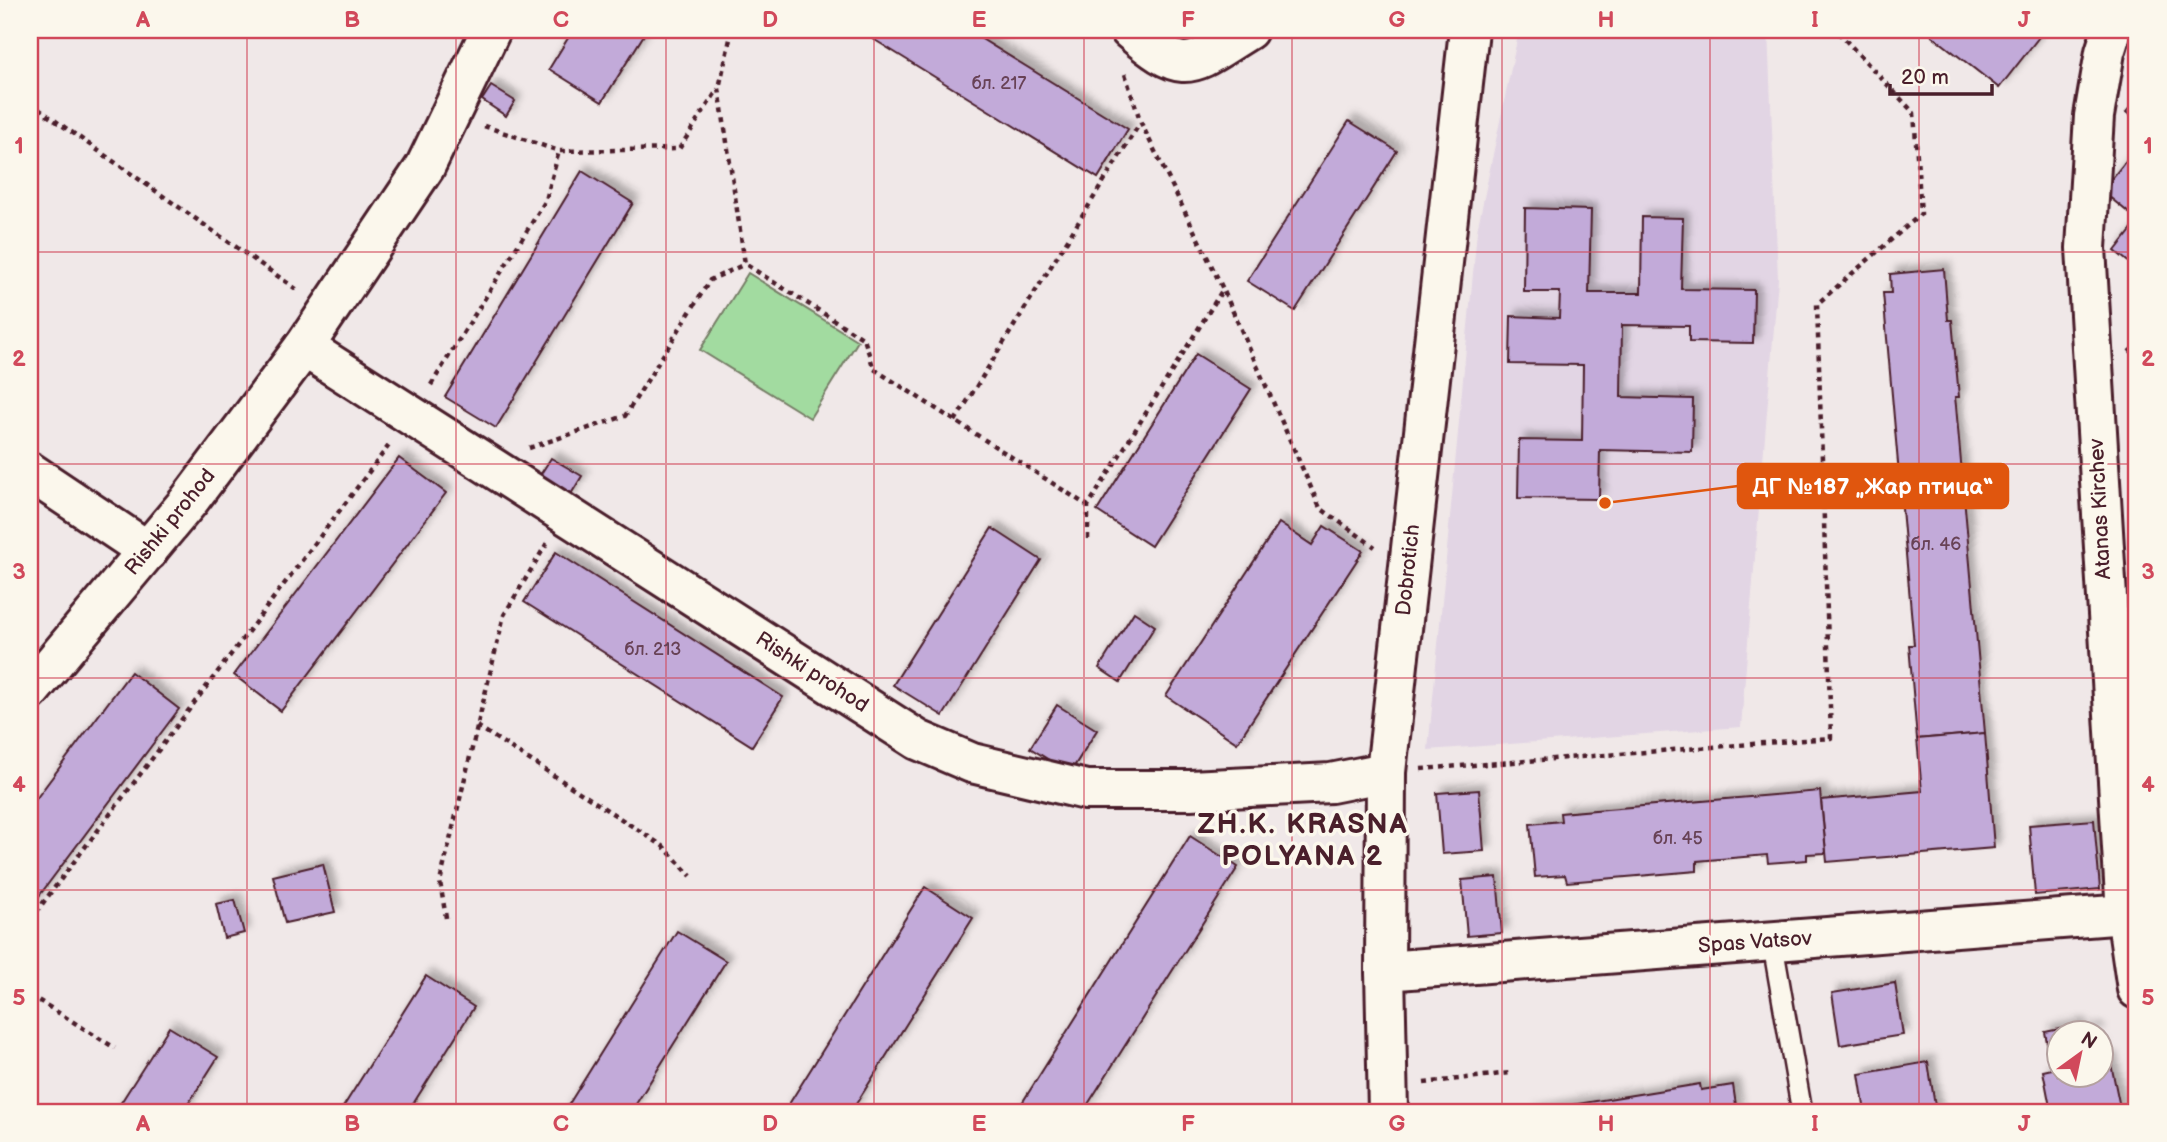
<svg xmlns="http://www.w3.org/2000/svg" width="2167" height="1142" font-family="'Balsamiq Sans',sans-serif">
<style>
.built{fill:#e2d5e4}
.green{fill:#a2dba0;stroke:#767d66;stroke-width:2}
.building{fill:#c2aad9;stroke:#4a1f2b;stroke-width:2;filter:url(#shadow)}
.lines{fill:none;stroke-linecap:round;stroke-linejoin:round}
.service-casing{stroke:#4a1f2b;stroke-width:24}
.minor-casing{stroke:#4a1f2b;stroke-width:44}
.path{stroke:#4a1f2b;stroke-width:4.5;stroke-dasharray:5 5;stroke-linecap:butt}
.service{stroke:#fbf7ec;stroke-width:19}
.minor{stroke:#fbf7ec;stroke-width:38}
.grid{fill:none;stroke:#d1495b;stroke-width:2;stroke-opacity:0.55}
.labels{text-anchor:middle;dominant-baseline:central;stroke-width:7;stroke-linejoin:round;paint-order:stroke}
.number-label{font-size:18px;fill:#684256}
.street-label{font-size:21px;fill:#4a1f2b;stroke:#fbf7ec}
.district-label{font-size:28px;font-weight:bold;letter-spacing:2px;fill:#4a1f2b;stroke:#fbf7ec}
.leader{fill:none;stroke:#e0560e;stroke-width:2.5}
.callout-dot{fill:#e0560e;stroke:#fbf7ec;stroke-width:2.5}
.callout{fill:#e0560e;stroke:#e0560e;stroke-width:2.5}
.callout-label{font-size:23px;text-anchor:middle;font-weight:bold;fill:#fff}
.neatline{fill:none;stroke:#d1495b;stroke-width:2.5}
.grid-label{font-size:23px;text-anchor:middle;font-weight:bold;fill:#d1495b}
</style>
<defs>
<filter id="shadow"><feDropShadow dx="6" dy="-6" stdDeviation="3.5" flood-color="#0004"/></filter>
</defs>
<rect width="100%" height="100%" fill="#f0e8e8"/>
<filter id="ink" filterUnits="userSpaceOnUse"><feTurbulence type="fractalNoise" baseFrequency=".0143" numOctaves="2"/><feDisplacementMap in="SourceGraphic" scale="14" xChannelSelector="R" yChannelSelector="G"/><feConvolveMatrix kernelMatrix="1 2 1 2 8 2 1 2 1" color-interpolation-filters="sRGB"/></filter>
<g filter="url(#ink)">
<polygon class="built" points="1519,30 1768,30 1778,279 1741,727 1428,750 1477,231"/>
<polygon class="green" points="748,273 858,341 810,418 700,350"/>
<g class="building">
<polygon points="573,30 647,30 602,102 549,69"/>
<polygon points="874,30 967,30 1128,129 1098,178 870,37"/>
<polygon points="1925,30 2030,30 2039,37 1999,88"/>
<polygon points="491,86 515,101 506,116 482,100"/>
<polygon points="2137,99 2137,121 2126,112"/>
<polygon points="1349,121 1397,151 1295,311 1247,281"/>
<polygon points="2129,157 2137,163 2137,203 2129,213 2102,191"/>
<polygon points="582,171 633,203 496,428 445,397"/>
<polygon points="1525,208 1591,210 1589,293 1641,293 1642,217 1683,218 1681,289 1754,290 1753,343 1689,342 1689,326 1622,325 1621,397 1693,399 1692,452 1600,450 1599,499 1518,498 1519,440 1582,441 1583,365 1510,364 1511,316 1559,318 1560,292 1524,292"/>
<polygon points="2137,223 2137,269 2115,251"/>
<polygon points="1944,269 1948,320 1952,320 1959,397 1955,397 1956,406 1985,733 1917,739 1909,645 1914,645 1883,293 1891,293 1890,274"/>
<polygon points="1196,354 1251,389 1151,546 1097,511"/>
<polygon points="399,458 446,493 281,711 234,675"/>
<polygon points="551,458 582,476 568,499 537,480"/>
<polygon points="1279,523 1312,545 1324,526 1363,551 1237,743 1166,696"/>
<polygon points="992,528 1041,560 943,716 893,685"/>
<polygon points="556,552 783,697 752,746 524,602"/>
<polygon points="1134,612 1155,626 1120,682 1099,668"/>
<polygon points="131,672 179,709 30,908 30,807"/>
<polygon points="1057,705 1097,730 1070,773 1030,748"/>
<polygon points="1985,733 1994,848 1827,862 1821,800 1922,791 1917,739"/>
<polygon points="1479,790 1484,851 1442,854 1437,793"/>
<polygon points="1820,791 1826,853 1807,854 1807,860 1768,863 1767,855 1697,861 1697,871 1567,882 1565,875 1535,877 1530,824 1561,821 1560,813"/>
<polygon points="2094,820 2100,889 2035,895 2029,825"/>
<polygon points="1190,836 1238,867 1083,1112 1020,1112 1017,1111"/>
<polygon points="323,864 335,912 285,923 273,876"/>
<polygon points="1497,877 1502,933 1467,936 1462,880"/>
<polygon points="925,887 973,918 851,1112 784,1112"/>
<polygon points="235,900 244,933 224,938 216,904"/>
<polygon points="677,931 726,961 631,1112 564,1112"/>
<polygon points="426,976 474,1007 408,1112 340,1112"/>
<polygon points="1895,983 1903,1035 1840,1045 1832,993"/>
<polygon points="2079,1025 2081,1033 2097,1030 2098,1034 2058,1034 2058,1076 2100,1076 2100,1046 2103,1060 2110,1059 2121,1112 2051,1112 2043,1071 2052,1069 2045,1032"/>
<polygon points="169,1027 218,1057 183,1112 115,1112"/>
<polygon points="1928,1062 1936,1112 1865,1112 1859,1074"/>
<polygon points="1700,1084 1701,1090 1733,1085 1737,1112 1529,1112"/>
</g>
<g class="lines">
<g class="service-casing">
<polyline id="service" points="1772,940 1802,1112"/>
</g>
<g class="minor-casing">
<g id="minor">
<path d="M 1130,30 C 1187,79 1189,66 1248,30"/>
<polyline points="2112,30 2105,52 2094,116 2086,248 2126,914 2137,989"/>
<polyline points="304,347 918,740 972,763 1086,790 1190,790 1331,783 1386,772"/>
<polyline points="30,472 148,551"/>
<polyline points="30,691 188,502 304,347 425,167 491,30"/>
<polyline points="1385,971 2126,914"/>
<polyline points="1388,1112 1385,971 1386,772 1469,30"/>
</g>
</g>
<g class="path">
<polyline points="732,30 719,88 745,264 864,339 874,369 1088,506"/>
<polyline points="1125,74 1141,123 1223,289 1320,508 1375,547"/>
<polyline points="30,103 299,291"/>
<polyline points="484,126 559,151 679,149 718,89"/>
<polyline points="2129,352 2137,345"/>
<polyline points="431,385 546,200 559,151"/>
<polyline points="955,421 1140,123"/>
<polyline points="529,448 625,416 710,280 745,264"/>
<polyline points="1088,539 1088,506 1223,289"/>
<polyline points="477,726 663,846 691,876"/>
<polyline points="1421,769 1831,738 1817,304 1921,214 1914,113 1836,30"/>
<polyline points="446,918 440,882 504,615 547,543"/>
<polyline points="30,920 390,444"/>
<polyline points="30,995 115,1048"/>
<polyline points="1424,1083 1510,1073"/>
</g>
<use href="#service" class="service"/>
<use href="#minor" class="minor"/>
</g>
</g>
<path class="grid" d="M 247,30 L 247,1112M 456,30 L 456,1112M 666,30 L 666,1112M 874,30 L 874,1112M 1084,30 L 1084,1112M 1292,30 L 1292,1112M 1502,30 L 1502,1112M 1710,30 L 1710,1112M 1919,30 L 1919,1112M 30,252 L 2137,252M 30,464 L 2137,464M 30,678 L 2137,678M 30,890 L 2137,890"/>
<g class="labels">
<g class="number-label">
<text x="999" y="83">бл. 217</text>
<text x="1936" y="544">бл. 46</text>
<text x="653" y="649">бл. 213</text>
<text x="1678" y="838">бл. 45</text>
</g>
<g class="street-label">
<text transform="translate(2100 509) rotate(-93)">Atanas Kirchev</text>
<text transform="translate(170 522) rotate(-51)">Rishki prohod</text>
<text transform="translate(1408 570) rotate(-84)">Dobrotich</text>
<text transform="translate(812 672) rotate(33)">Rishki prohod</text>
<text transform="translate(1755 942) rotate(-4)">Spas Vatsov</text>
</g>
<g class="district-label">
<text x="1303" y="824">ZH.K. KRASNA<tspan x="1303" dy="32">POLYANA 2</tspan></text>
</g>
</g>
<path class="leader" d="M1605 503L1738 486"/>
<circle class="callout-dot" cx="1605" cy="503" r="7"/>
<rect class="callout" x="1738" y="464" width="270" height="44" rx="7"/>
<g class="callout-label">
<text x="1873" y="494">ДГ №187 „Жар птица“</text>
</g>
<rect width="2167" height="1142" fill="none" stroke="#fbf7ec" stroke-width="77"/>
<g transform="translate(2080 1054) rotate(33)"><circle r="33" fill="#fbf7ec" stroke="#b4a19f" stroke-width="2"/>
<path d="M0-5L12 26L0 18L-12 26Z" fill="#d1495b"/>
<text y="-10" font-size="19" font-weight="bold" text-anchor="middle" fill="#4a1f2b">N</text>
</g>
<path d="M1890 84v10h102v-10" fill="none" stroke="#4a1f2b" stroke-width="3.5"/>
<text x="1901" y="84" font-size="21" fill="#4a1f2b" stroke="#fbf7ec" stroke-width="5" paint-order="stroke">20 m</text>
<rect x="38" y="38" width="2090" height="1066" class="neatline"/>
<g class="grid-label">
<text x="143" y="27">A</text>
<text x="352" y="27">B</text>
<text x="561" y="27">C</text>
<text x="770" y="27">D</text>
<text x="979" y="27">E</text>
<text x="1188" y="27">F</text>
<text x="1397" y="27">G</text>
<text x="1606" y="27">H</text>
<text x="1815" y="27">I</text>
<text x="2024" y="27">J</text>
<text x="19" y="153">1</text>
<text x="2148" y="153">1</text>
<text x="19" y="366">2</text>
<text x="2148" y="366">2</text>
<text x="19" y="579">3</text>
<text x="2148" y="579">3</text>
<text x="19" y="792">4</text>
<text x="2148" y="792">4</text>
<text x="19" y="1005">5</text>
<text x="2148" y="1005">5</text>
<text x="143" y="1131">A</text>
<text x="352" y="1131">B</text>
<text x="561" y="1131">C</text>
<text x="770" y="1131">D</text>
<text x="979" y="1131">E</text>
<text x="1188" y="1131">F</text>
<text x="1397" y="1131">G</text>
<text x="1606" y="1131">H</text>
<text x="1815" y="1131">I</text>
<text x="2024" y="1131">J</text>
</g>
</svg>
